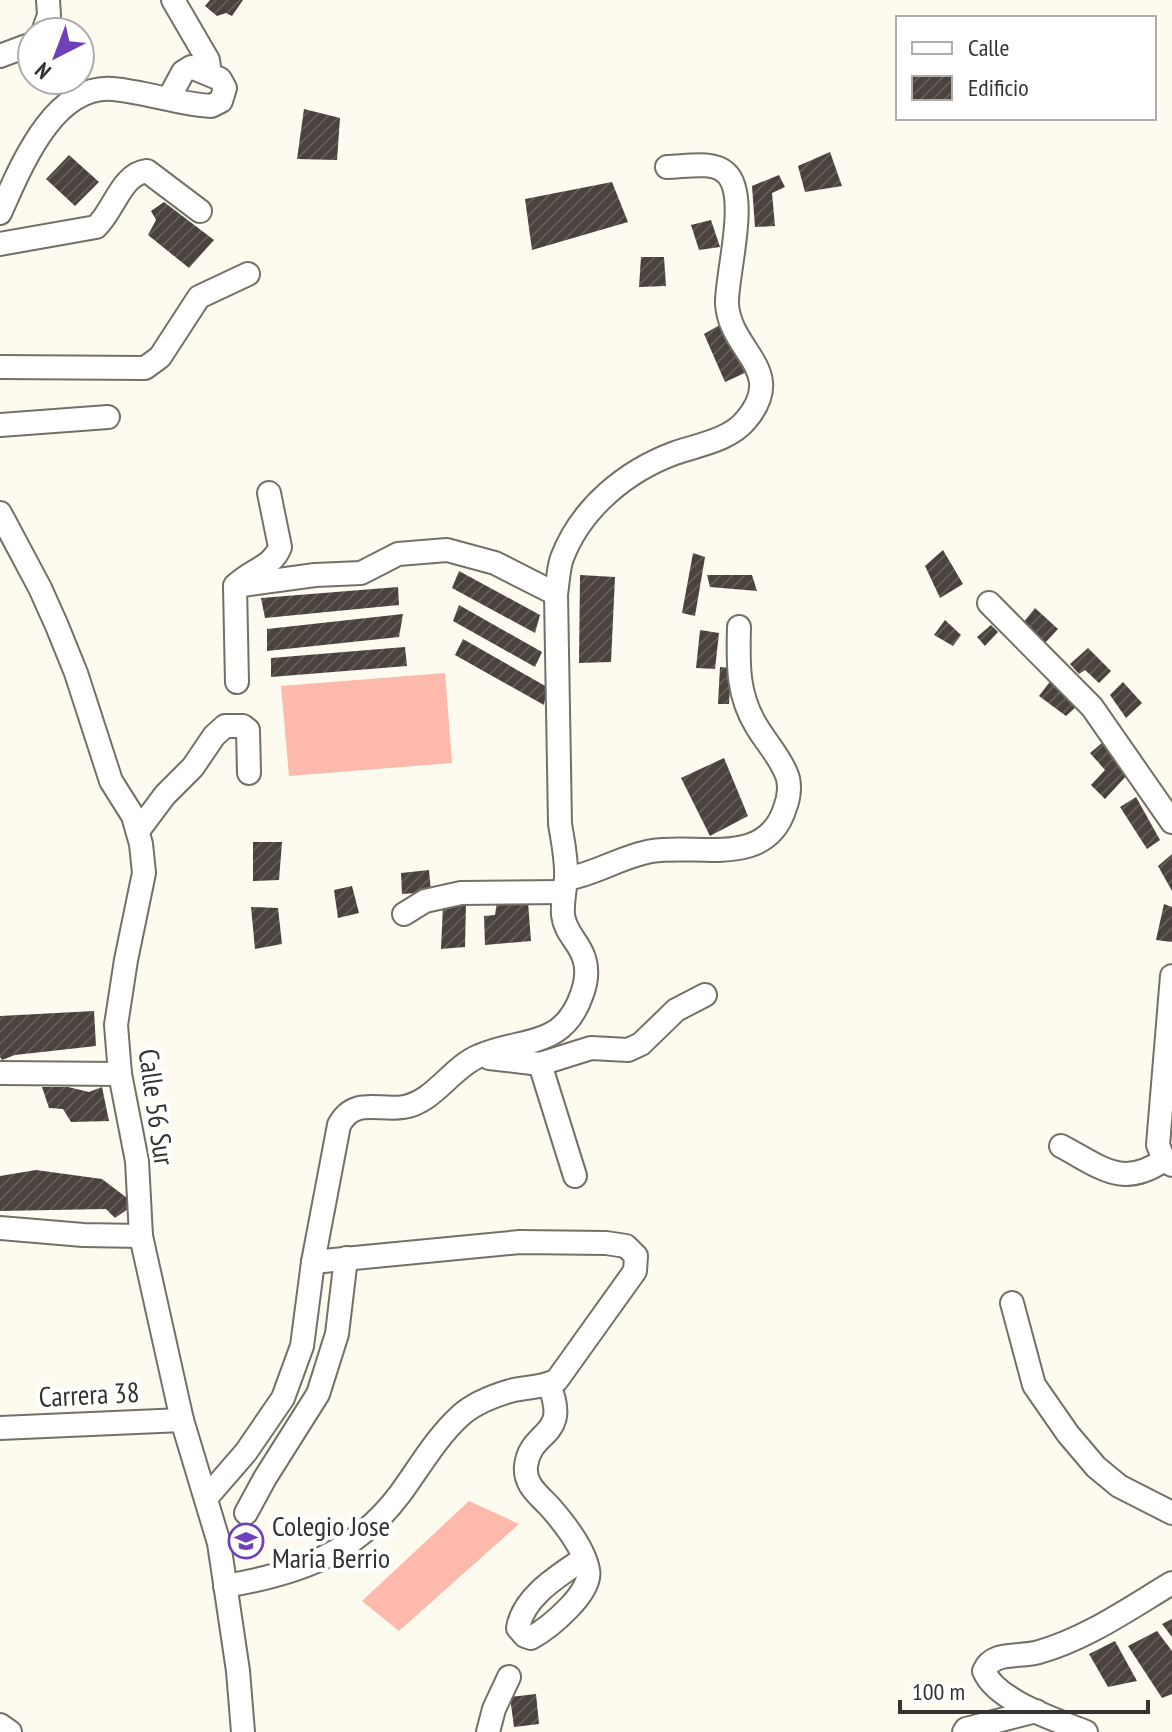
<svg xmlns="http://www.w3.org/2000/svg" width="1172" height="1732" font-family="'PT Sans Narrow',sans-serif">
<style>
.pitch{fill:#fcb9ac}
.building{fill:url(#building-hatch)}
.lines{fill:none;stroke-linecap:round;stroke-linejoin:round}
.minor-casing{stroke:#737068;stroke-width:26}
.minor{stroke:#fff;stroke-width:22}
.labels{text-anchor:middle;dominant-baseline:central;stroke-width:8;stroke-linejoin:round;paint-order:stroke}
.street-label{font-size:28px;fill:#34332f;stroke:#fff}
.poi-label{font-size:28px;fill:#34332f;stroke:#fff;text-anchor:start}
</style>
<defs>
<pattern id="building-hatch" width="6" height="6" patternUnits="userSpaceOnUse" patternTransform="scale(2)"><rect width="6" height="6" fill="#49423d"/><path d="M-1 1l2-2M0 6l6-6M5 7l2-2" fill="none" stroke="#615c57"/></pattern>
</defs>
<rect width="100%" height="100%" fill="#fdfaf0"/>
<g class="pitch">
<polygon points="445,673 452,763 289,776 281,686"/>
<polygon points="469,1501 519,1524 399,1631 362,1601"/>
</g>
<g class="building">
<polygon points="210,0 243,0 232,16 226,13 217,16 205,6"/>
<polygon points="304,109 340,118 337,160 297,159"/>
<polygon points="830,152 842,186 805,192 798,166"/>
<polygon points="69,155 99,182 75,206 46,179"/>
<polygon points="779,175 785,187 772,193 775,226 755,227 752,186"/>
<polygon points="612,182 628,222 532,250 525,199"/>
<polygon points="164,202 214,240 189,268 148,235 156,220 151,211"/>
<polygon points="711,220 720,247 699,250 691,225"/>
<polygon points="641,257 664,257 666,286 639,287"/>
<polygon points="725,322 747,372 725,382 704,334"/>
<polygon points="943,550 963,584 940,598 925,566"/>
<polygon points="693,553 705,557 695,616 682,613"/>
<polygon points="459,571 540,615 535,633 452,588"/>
<polygon points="580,575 615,577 611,662 579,663"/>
<polygon points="707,575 752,575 757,591 710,587"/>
<polygon points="398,587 399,605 265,618 261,598"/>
<polygon points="459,605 542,652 535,667 453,621"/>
<polygon points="1035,608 1058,629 1045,643 1023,623"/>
<polygon points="403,614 399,637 267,651 267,629"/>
<polygon points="945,620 961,635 953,646 934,635"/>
<polygon points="991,625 998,632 985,646 977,637"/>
<polygon points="700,630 719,633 715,669 696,668"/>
<polygon points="463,639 547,687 544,705 455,655"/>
<polygon points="405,647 407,666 271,677 271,658"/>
<polygon points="1088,648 1111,671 1099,683 1085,670 1079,674 1070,664"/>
<polygon points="720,667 731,668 729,704 718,704"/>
<polygon points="1052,679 1078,705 1066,716 1039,696"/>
<polygon points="1123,682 1142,703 1126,718 1110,695"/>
<polygon points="1102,743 1128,774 1105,799 1091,785 1105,770 1090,753"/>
<polygon points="724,758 748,816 710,836 681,778"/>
<polygon points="1136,797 1160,840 1147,849 1120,807"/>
<polygon points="253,842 282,842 279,880 253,881"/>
<polygon points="1172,854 1172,891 1158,866"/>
<polygon points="429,870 431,892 402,894 401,873"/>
<polygon points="352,886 359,913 338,918 334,890"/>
<polygon points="497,902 528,902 531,941 485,945 484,916 495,915"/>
<polygon points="466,903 465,947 441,949 443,905"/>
<polygon points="1164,904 1172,907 1172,942 1156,940"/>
<polygon points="251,907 278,908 282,944 255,949"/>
<polygon points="94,1011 96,1046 15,1055 2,1060 0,1057 0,1016"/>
<polygon points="42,1087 68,1087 89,1092 102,1087 109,1121 71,1122 63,1109 49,1108"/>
<polygon points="36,1170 102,1179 135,1204 115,1218 106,1209 0,1211 0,1176"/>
<polygon points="1172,1619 1172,1637 1162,1624"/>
<polygon points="1157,1631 1172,1651 1172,1694 1162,1698 1128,1646"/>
<polygon points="1115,1641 1137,1681 1108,1687 1089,1654"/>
<polygon points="536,1694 539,1724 514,1727 510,1697"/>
</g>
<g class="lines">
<g class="minor-casing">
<g id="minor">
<polyline points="173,0 208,60 210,74"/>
<polyline points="43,32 49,15 48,0"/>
<polyline points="0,56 32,44"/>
<path d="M 0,213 C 21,167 53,84 113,89 C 146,92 178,104 211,106 L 221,101 L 225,88 L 220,79 L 191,67 L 183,72 L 169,98"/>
<path d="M 0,244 L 96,227 C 114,211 121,174 147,171 L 200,211"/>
<polyline points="0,367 145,368 160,357 199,297 248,274"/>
<polyline points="0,425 108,417"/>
<polyline points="0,513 40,588 57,626 76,673 111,781 133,816 141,844 144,873 126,960 116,1025 120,1074 137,1161 141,1236 182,1420 219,1543 238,1671 243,1732"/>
<polyline points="235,586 315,575 361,573 398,554 447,550 495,563 556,594"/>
<polyline points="989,603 1092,707 1172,822"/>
<path d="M 237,682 L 235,586 C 249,571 273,567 280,547 L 269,493"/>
<polyline points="138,831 165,795 193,767 214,736 225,726 243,726 248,730 249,773"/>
<path d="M 566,879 C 596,874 622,856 652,851 C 697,843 766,869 785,808 C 789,798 791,783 786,773 C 779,756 766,742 757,727 C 737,695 738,664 739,627"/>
<polyline points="404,914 425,901 461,893 564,892"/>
<polyline points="1172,976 1158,1145 1164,1160 1172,1165"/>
<polyline points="489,1058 540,1064 591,1048 628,1050 641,1044 676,1010 705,995"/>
<polyline points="540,1064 575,1176"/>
<polyline points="0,1073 120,1074"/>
<path d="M 1061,1146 C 1101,1167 1122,1189 1164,1160"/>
<polyline points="0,1228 83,1235 141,1236"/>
<polyline points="1012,1303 1034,1385 1068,1434 1096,1467 1119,1486 1172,1513"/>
<path d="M 549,1385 C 571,1438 530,1429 526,1466 C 524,1485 539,1495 550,1507 C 564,1523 584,1548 588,1570 C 593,1592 549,1628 531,1638 L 525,1636 L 518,1628 C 523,1597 558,1576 583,1559"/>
<polyline points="0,1428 182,1420"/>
<path d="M 207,1497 L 246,1452 L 283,1398 L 302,1346 L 313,1262 L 339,1125 C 354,1097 378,1111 404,1107 C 434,1102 452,1067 479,1056 C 522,1037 563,1050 582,994 C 586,983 588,970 584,958 C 579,942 565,933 563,915 C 562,903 565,890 566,878 C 567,860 563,842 560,824 L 556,594 C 558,583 558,569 562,558 C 581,508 626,471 675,453 C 698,445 730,440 746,420 C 788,370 730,352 727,304 C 726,275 750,195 726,173 C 713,160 684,167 667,167"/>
<polyline points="246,1513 265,1478 318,1394 337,1334 346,1258"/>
<path d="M 225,1586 C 297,1574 355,1554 400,1494 C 419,1468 436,1438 460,1416 C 473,1404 493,1396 510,1391 C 525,1387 543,1388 557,1380 L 635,1271 L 636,1256 L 626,1246 L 606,1243 L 520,1242 L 313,1262"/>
<polyline points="0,1725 10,1732"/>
<polyline points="488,1732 494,1709 509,1677"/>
<polyline points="964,1732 966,1729 1036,1711"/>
<path d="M 1086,1732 C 1057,1720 996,1701 984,1671 C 993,1650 1020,1658 1039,1652 C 1086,1639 1130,1608 1172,1583"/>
</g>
</g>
<use href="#minor" class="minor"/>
</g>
<defs>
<g id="school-ring" transform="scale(1.8)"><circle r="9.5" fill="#fff" stroke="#6f41b8" stroke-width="1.5"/><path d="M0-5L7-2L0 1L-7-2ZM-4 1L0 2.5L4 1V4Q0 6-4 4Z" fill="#6f41b8"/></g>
</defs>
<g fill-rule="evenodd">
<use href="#school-ring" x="246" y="1541"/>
</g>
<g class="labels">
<g class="street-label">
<text transform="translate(157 1107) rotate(82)">Calle 56 Sur</text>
<text transform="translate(89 1394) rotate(-3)">Carrera 38</text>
</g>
<g class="poi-label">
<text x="272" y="1525">Colegio Jose<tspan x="272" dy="32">Maria Berrio</tspan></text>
</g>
</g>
<rect x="896" y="16" width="260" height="104" fill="#ffffff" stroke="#aeadac" stroke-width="2"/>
<rect x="912" y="42" width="40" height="12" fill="#ffffff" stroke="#aeadac" stroke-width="2"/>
<text x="968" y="56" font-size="24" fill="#34332f">Calle</text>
<rect x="912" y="76" width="40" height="24" fill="url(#building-hatch)" stroke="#aeadac" stroke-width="2"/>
<text x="968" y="96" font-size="24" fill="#34332f">Edificio</text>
<g transform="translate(56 56) rotate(222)"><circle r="38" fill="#ffffff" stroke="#aeadac" stroke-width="2"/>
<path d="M0-6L14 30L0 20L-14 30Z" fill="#6f41b8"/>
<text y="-12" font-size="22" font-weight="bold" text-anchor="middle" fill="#34332f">N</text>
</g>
<path d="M900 1700v12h248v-12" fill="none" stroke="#34332f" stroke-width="4"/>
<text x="912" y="1700" font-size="24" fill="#34332f" stroke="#ffffff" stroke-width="6" paint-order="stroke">100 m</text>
</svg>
